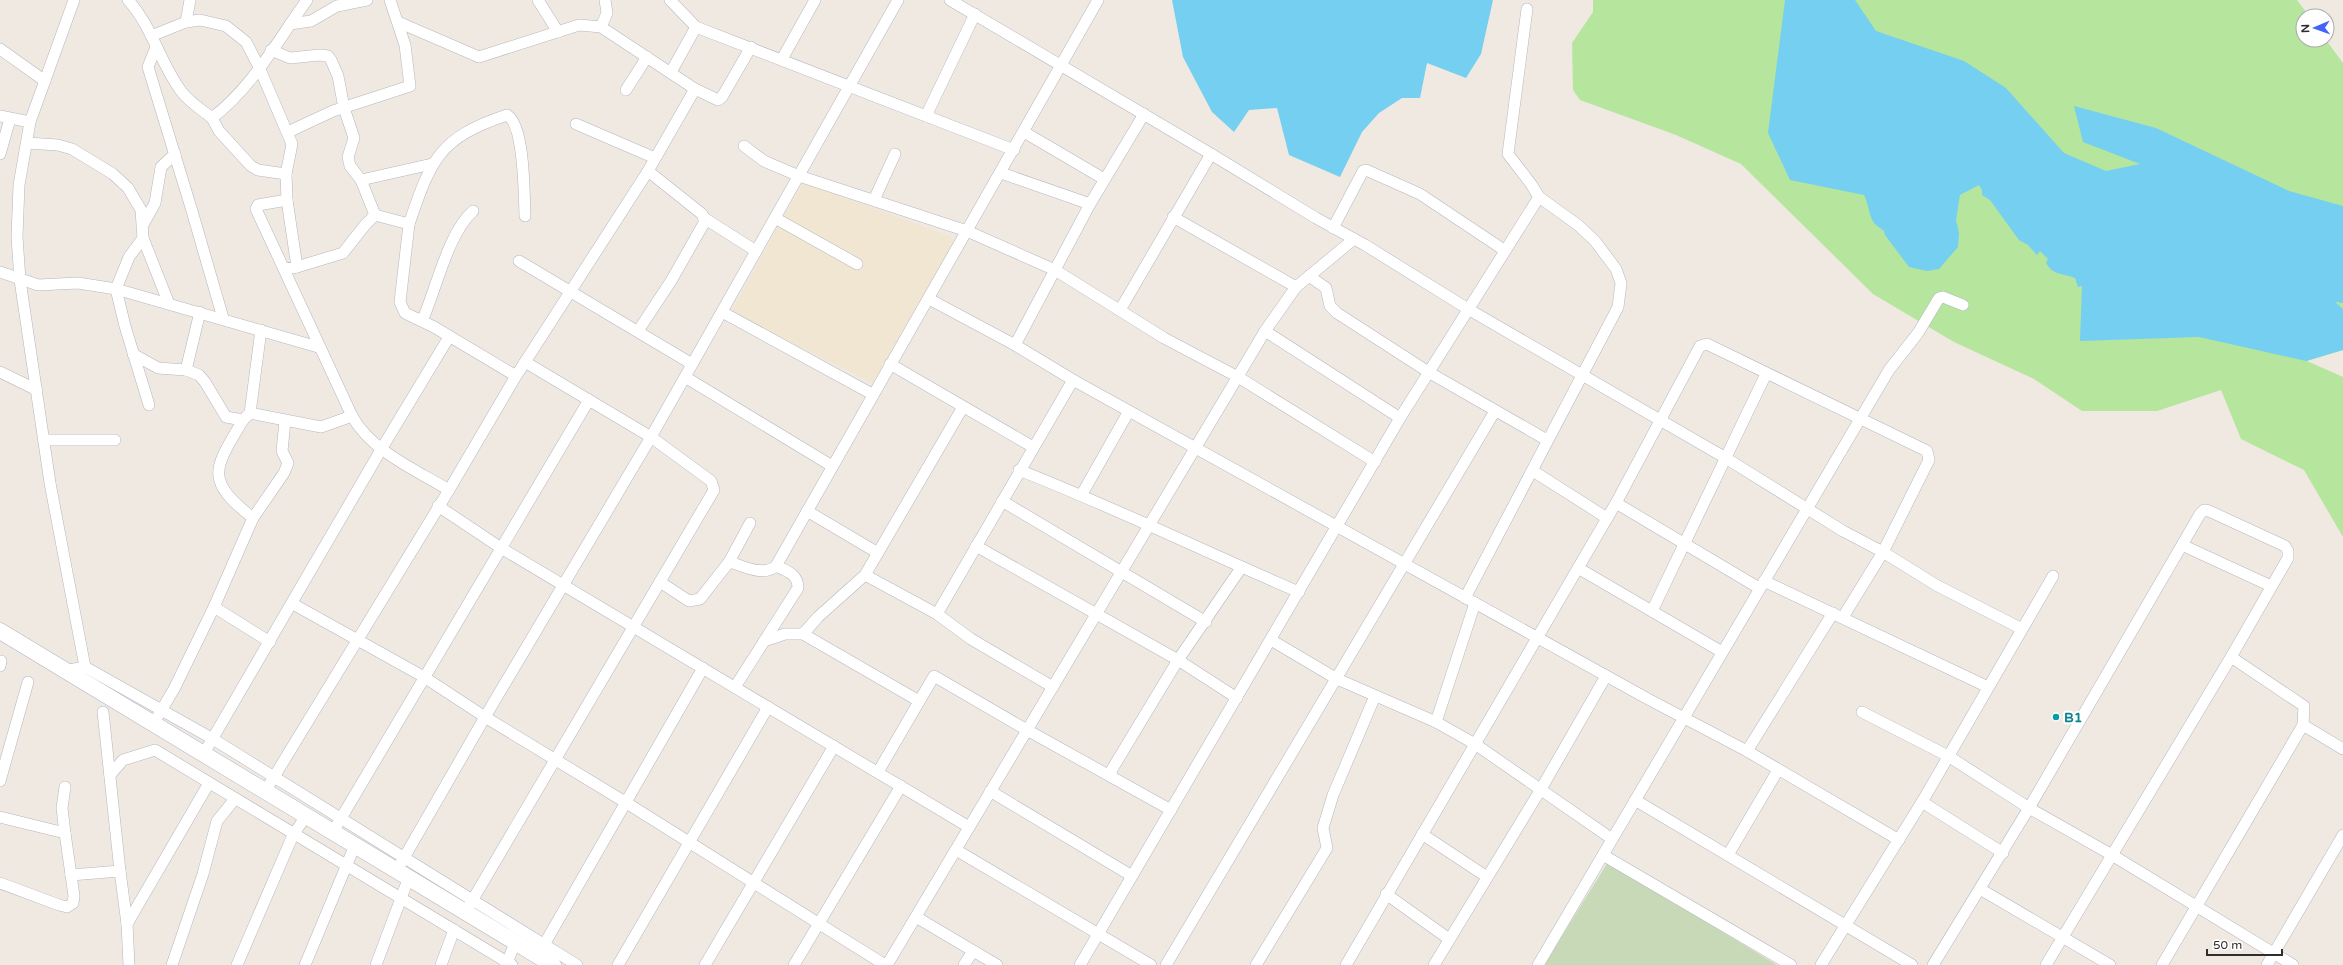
<svg xmlns="http://www.w3.org/2000/svg" width="2343" height="965" font-family="'Varela Round',sans-serif">
<style>
.education{fill:#f0e6d1}
.green{fill:#b6e59e}
.cemetery{fill:#c8d9b8}
.water{fill:#75cff0}
.lines{fill:none;stroke-linecap:round;stroke-linejoin:round}
.street-casing{stroke:#b4b7c1;stroke-width:12}
.secondary-casing{stroke:#b4b7c1;stroke-width:17}
.street{stroke:#fff;stroke-width:11}
.secondary{stroke:#fff;stroke-width:16}
.culture-dot{fill:#0f9aa8;stroke:#fff;stroke-width:1.5}
.labels{text-anchor:middle;dominant-baseline:central;stroke-width:4;stroke-linejoin:round;paint-order:stroke}
.culture-label{font-size:14px;font-weight:bold;fill:#0d838f;stroke:#fff;text-anchor:start}
</style>
<rect width="100%" height="100%" fill="#efe9e1"/>
<polygon class="education" points="804,183 951,237 954,242 873,383 731,313 779,224"/>
<polygon class="green" points="1593,0 2297,0 2309,16 2303,16 2303,40 2326,40 2343,63 2343,350 2307,361 2343,377 2343,537 2304,470 2241,439 2221,390 2157,411 2082,411 2034,379 1954,342 1873,294 1741,164 1676,135 1580,100 1573,90 1572,43 1593,12"/>
<polygon class="cemetery" points="1608,862 1777,965 1544,965"/>
<g class="water">
<polygon points="1172,0 1493,0 1481,54 1466,78 1427,63 1420,98 1402,98 1379,113 1362,132 1340,177 1289,155 1277,108 1249,110 1234,132 1212,112 1183,57"/>
<path d="M 1785,0 L 1855,0 L 1876,31 L 1964,61 L 2006,88 L 2064,153 L 2106,171 L 2140,164 L 2083,142 L 2074,106 L 2156,128 L 2289,191 L 2343,206 L 2343,303 L 2335,302 L 2343,309 L 2343,350 L 2306,361 L 2199,337 L 2080,341 L 2082,286 L 2078,287 L 2075,278 C 2063,273 2054,276 2046,263 L 2048,259 L 2040,251 L 2037,255 L 2028,245 L 2019,240 L 1990,200 L 1982,195 L 1982,190 L 1979,185 L 1960,195 L 1956,220 L 1959,233 L 1958,247 L 1939,269 L 1927,271 L 1909,267 L 1885,235 L 1884,231 C 1881,228 1876,226 1874,223 C 1868,214 1869,204 1864,195 L 1790,180 L 1768,133 Z"/>
</g>
<g class="lines">
<g class="street-casing">
<g id="street">
<path d="M 128,0 C 152,26 160,63 181,91 C 189,102 202,110 212,118 C 252,88 278,40 307,0"/>
<polyline points="538,0 558,32"/>
<polyline points="670,0 696,27 1014,150"/>
<polyline points="950,0 1211,154 1316,218 1365,245 1468,309 1724,457 1843,531 1883,552 1936,585 2022,629"/>
<polyline points="186,22 190,0"/>
<polyline points="398,22 479,57 579,25 601,27 695,89 718,100 722,97 751,47"/>
<polyline points="290,24 311,21 337,6 367,0"/>
<polyline points="601,27 607,13 605,0"/>
<polyline points="151,36 186,22 200,20 226,26 246,42 259,67 292,144 286,174 287,200 297,267 285,269"/>
<polyline points="156,47 148,67 192,211 223,318"/>
<polyline points="0,49 45,81"/>
<polyline points="271,50 290,58 320,55 328,56 331,60 338,76 344,108 354,138 348,157 350,166 361,180 375,215"/>
<polyline points="782,59 815,0"/>
<polyline points="671,72 696,27"/>
<polyline points="626,90 647,57"/>
<polyline points="0,116 30,122"/>
<polyline points="926,116 975,14"/>
<polyline points="212,118 219,131 251,166 258,170 286,174"/>
<polyline points="576,124 655,158"/>
<polyline points="288,132 333,111 410,86 405,45 390,0"/>
<polyline points="1024,132 1104,179"/>
<polyline points="27,143 58,145 72,149 113,174 128,188 141,210 143,238 169,304"/>
<polyline points="744,146 764,161 799,176 967,231 1055,270 1164,338 1238,377 1375,462"/>
<polyline points="0,154 10,119"/>
<polyline points="648,171 702,214 704,218 756,251"/>
<polyline points="1001,173 1090,204"/>
<polyline points="361,180 432,164"/>
<path d="M 287,200 L 258,205 L 256,209 L 352,416 C 371,451 416,470 449,490"/>
<polyline points="874,200 895,154"/>
<polyline points="375,215 409,224 400,302 405,313 434,327 516,376"/>
<polyline points="1173,217 1296,287"/>
<polyline points="775,218 857,264"/>
<polyline points="144,223 155,203 161,167 175,154"/>
<path d="M 409,224 C 431,160 438,138 507,115 C 525,125 524,196 525,216"/>
<polyline points="1333,228 1363,171 1366,170 1420,194 1504,250"/>
<polyline points="143,238 129,257 116,289 125,326 149,405"/>
<polyline points="519,261 692,364"/>
<polyline points="297,267 343,253 365,225 375,215"/>
<polyline points="0,272 38,285 78,283 116,289 318,347"/>
<polyline points="1309,276 1326,288 1330,306 1337,313 1430,373 1547,440"/>
<polyline points="929,299 1015,345 1073,380 1648,699 1747,751 1899,840"/>
<polyline points="1120,310 1211,154"/>
<polyline points="722,312 872,394"/>
<path d="M 422,321 C 436,290 448,233 473,211"/>
<polyline points="638,331 671,281 704,223 704,218"/>
<polyline points="1265,331 1400,418"/>
<polyline points="1015,345 1090,204 1144,114"/>
<polyline points="133,354 158,368 186,370 200,312"/>
<polyline points="890,364 1033,447"/>
<polyline points="186,370 199,375 205,382 226,417 243,420 250,413 321,427 352,416"/>
<polyline points="0,372 37,390"/>
<polyline points="685,377 832,466"/>
<polyline points="250,413 261,330"/>
<path d="M 243,420 C 215,468 203,479 253,518"/>
<polyline points="44,440 115,440"/>
<path d="M 1019,470 C 1114,507 1205,552 1299,592"/>
<polyline points="1533,471 1607,518"/>
<polyline points="1082,494 1129,411"/>
<polyline points="1002,501 1206,622"/>
<polyline points="1616,503 1759,588"/>
<polyline points="438,506 501,548 969,827"/>
<polyline points="807,511 878,553"/>
<polyline points="2182,545 2271,586"/>
<polyline points="976,546 1178,660 1237,698"/>
<polyline points="729,562 750,523"/>
<polyline points="1578,568 1722,652"/>
<polyline points="865,575 937,614 971,639 1053,687"/>
<polyline points="1764,581 1988,687"/>
<path d="M 660,582 L 689,601 L 700,599 L 729,562 C 744,566 763,577 776,566 L 1098,0"/>
<polyline points="1465,598 1618,307 1621,283 1616,269 1595,241 1578,225 1539,197 1531,184 1508,154 1527,9"/>
<polyline points="293,604 424,677 485,717 625,802 885,965"/>
<polyline points="1652,611 1766,374"/>
<polyline points="937,614 1073,380"/>
<polyline points="803,634 818,617 865,575 963,407"/>
<polyline points="1271,640 1337,679 1436,722 1475,744 1612,839"/>
<polyline points="764,641 785,634 803,634 919,701"/>
<polyline points="270,642 214,607 253,518 284,473 288,463 282,451 285,421"/>
<polyline points="0,666 1,661"/>
<polyline points="85,667 213,739 577,965"/>
<polyline points="64,671 85,667 50,483 20,280 17,237 19,185 30,122 74,0"/>
<path d="M 735,687 L 798,588 C 798,574 787,571 776,566"/>
<polyline points="103,712 120,871 127,924 129,965"/>
<polyline points="1862,712 1948,756 2029,808 2112,855 2293,965"/>
<polyline points="158,716 174,689 214,607"/>
<polyline points="1436,722 1475,603"/>
<polyline points="2303,725 2343,749"/>
<polyline points="1747,751 1833,613"/>
<polyline points="203,755 382,448 449,337"/>
<polyline points="878,772 934,676 1027,730 1171,810"/>
<polyline points="110,775 123,760 155,750 512,965"/>
<polyline points="1112,776 1111,771 1178,660 1241,568"/>
<polyline points="0,781 28,682"/>
<polyline points="266,790 449,490 516,376 648,171 695,89"/>
<polyline points="990,791 1132,876"/>
<polyline points="1635,800 1912,965"/>
<polyline points="1922,802 2003,853"/>
<polyline points="0,817 65,833 62,808 65,787"/>
<polyline points="337,825 589,400"/>
<polyline points="1422,834 1487,877"/>
<polyline points="956,850 1151,965"/>
<polyline points="1603,855 1791,965"/>
<polyline points="1728,855 1778,770"/>
<polyline points="397,870 485,717 651,437 898,0"/>
<polyline points="71,875 120,871"/>
<polyline points="0,883 59,905 67,907 73,903 74,896 65,833"/>
<polyline points="1980,889 2110,965"/>
<polyline points="1386,894 1449,939"/>
<polyline points="466,911 714,490 711,481 651,437 525,362"/>
<polyline points="916,917 997,965"/>
<polyline points="127,924 209,783"/>
<polyline points="541,950 703,668"/>
<polyline points="172,965 203,874 217,821 235,799"/>
<polyline points="237,965 293,835 306,816"/>
<polyline points="305,965 355,845"/>
<polyline points="376,965 409,877"/>
<polyline points="441,965 454,930"/>
<polyline points="506,965 516,941"/>
<polyline points="618,965 768,707"/>
<polyline points="705,965 834,746"/>
<polyline points="794,965 901,786"/>
<polyline points="887,965 1265,331 1296,287 1354,239"/>
<polyline points="964,965 973,951"/>
<polyline points="1080,965 1400,418 1539,197"/>
<polyline points="1166,965 1495,411"/>
<polyline points="1256,965 1327,848 1323,828 1333,795 1375,696"/>
<polyline points="1346,965 1616,503 1700,346 1707,344 1927,451 1929,460 1883,552 1843,617"/>
<polyline points="1434,965 1541,789 1606,676"/>
<polyline points="1538,965 1889,370 1918,333 1939,298 1943,297 1963,305"/>
<polyline points="1821,965 1922,802 2053,576"/>
<polyline points="1933,965 2029,808 2200,514 2204,510 2209,511 2285,546 2288,551 2288,558 2231,657 2046,965"/>
<polyline points="2162,965 2303,725 2304,706 2231,657"/>
<polyline points="2267,965 2343,835"/>
</g>
</g>
<g class="secondary-casing">
<polyline id="secondary" points="0,631 553,965"/>
</g>
<use href="#street" class="street"/>
<use href="#secondary" class="secondary"/>
</g>
<circle class="culture-dot" cx="2056" cy="717" r="4"/>
<g class="labels">
<g class="culture-label">
<text x="2064" y="717">B1</text>
</g>
</g>
<g transform="translate(2315 28) rotate(268)"><circle r="19" fill="#ffffff" stroke="#ababab"/>
<path d="M0-3L7 15L0 10L-7 15Z" fill="#4264fb"/>
<text y="-6" font-size="11" font-weight="bold" text-anchor="middle" fill="#2e2e2e">N</text>
</g>
<path d="M2207 949v6h75v-6" fill="none" stroke="#2e2e2e" stroke-width="2"/>
<text x="2213" y="949" font-size="12" fill="#2e2e2e" stroke="#ffffff" stroke-width="3" paint-order="stroke">50 m</text>
</svg>
